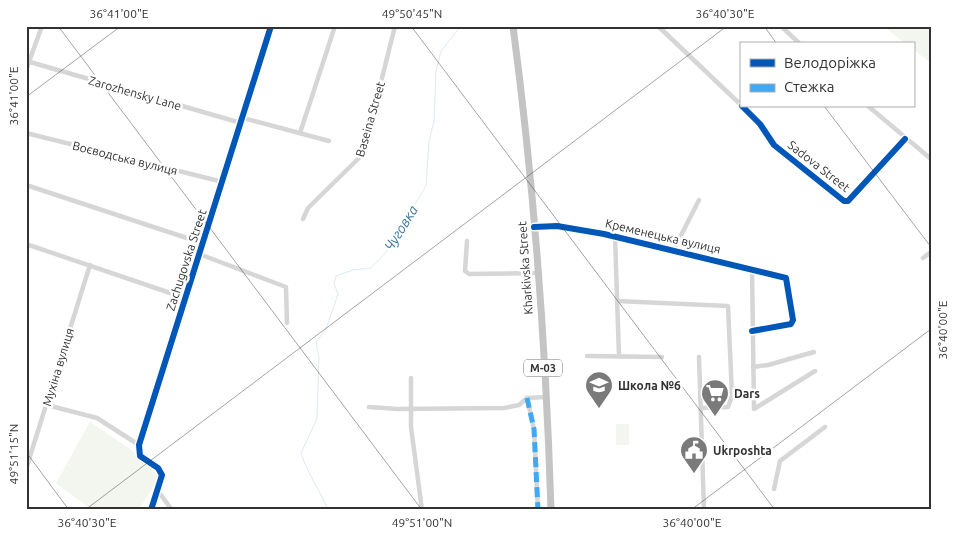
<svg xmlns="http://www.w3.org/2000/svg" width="957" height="536" font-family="Ubuntu,sans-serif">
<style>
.green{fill:#f2f6ee}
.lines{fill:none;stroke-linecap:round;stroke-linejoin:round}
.stream{stroke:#dbebf4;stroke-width:1}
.minor{stroke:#d6d6d6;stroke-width:4.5}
.highway{stroke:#c4c4c4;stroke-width:7}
.quiet{stroke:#3fa9f5;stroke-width:5;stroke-dasharray:10 5;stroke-linecap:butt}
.cycleway-casing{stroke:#fff;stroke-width:9}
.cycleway{stroke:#0057b8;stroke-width:6}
.ticks{fill:none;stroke:#323232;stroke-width:1;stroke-opacity:0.45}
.labels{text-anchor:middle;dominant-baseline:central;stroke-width:5;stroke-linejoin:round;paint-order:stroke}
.shield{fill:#fff;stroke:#707070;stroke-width:1}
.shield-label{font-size:11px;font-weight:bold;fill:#323232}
.street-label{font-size:12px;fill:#323232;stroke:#fff}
.poi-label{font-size:12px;font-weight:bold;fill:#323232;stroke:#fff;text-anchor:start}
.water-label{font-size:14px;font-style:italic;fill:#3a769b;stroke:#fff}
.neatline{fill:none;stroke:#323232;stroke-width:2}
.ticks-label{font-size:12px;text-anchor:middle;fill:#323232}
</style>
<rect width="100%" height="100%" fill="#fff"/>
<g class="green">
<polygon points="883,26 931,26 931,63 913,49 913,44 906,44"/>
<polygon points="90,422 130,449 159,477 139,510 92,510 56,483"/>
<rect x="616" y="424" width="13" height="21"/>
</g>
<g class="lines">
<path class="stream" d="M 328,510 C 319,488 308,475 301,453 L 317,419 L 319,358 L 316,342 L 326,329 L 338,294 L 334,284 L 336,276 L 353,270 L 371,268 L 391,247 L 396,235 L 426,186 L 429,141 L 434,121 L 436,71 L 441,51 L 461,26"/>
<g class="minor">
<polyline points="658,26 741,105"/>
<polyline points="781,26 800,44"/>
<polyline points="30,62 241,123"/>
<polyline points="26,70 42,26"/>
<polyline points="742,106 760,124 774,145 844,201 848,201 905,139"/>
<polyline points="868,106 931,159"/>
<polyline points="243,118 329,141"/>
<polyline points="26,133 223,182"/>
<polyline points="300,133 335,26"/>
<polyline points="26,185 202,243"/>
<polyline points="303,219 308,208 359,158 369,130 395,26"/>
<polyline points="534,227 557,226 604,234 786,278 793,320 791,324 752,331"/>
<polyline points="615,236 619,356"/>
<polyline points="467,241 465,271 469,274 537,273"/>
<polyline points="26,244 185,298"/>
<polyline points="674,249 699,200"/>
<polyline points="199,254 286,287 287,323"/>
<polyline points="923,258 931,252"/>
<polyline points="752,268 754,409 815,371"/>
<polyline points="617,301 728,306 732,396 728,407 701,408"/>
<polyline points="587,356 662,357"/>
<polyline points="699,357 704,510"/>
<polyline points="753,367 768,365 814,352"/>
<polyline points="411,378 411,427 422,510"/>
<polyline points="527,398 534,429 538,510"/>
<polyline points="47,405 97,418 139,445"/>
<polyline points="369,407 398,409 504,408 519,405 527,398 545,397"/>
<polyline points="26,469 90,265"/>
<polyline points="774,489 780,461 825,427"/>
<polyline points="158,491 172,510"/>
<polyline points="151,510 162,475 158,468 140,456 139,445 271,26"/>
</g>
<path class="highway" d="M 513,26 C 534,185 546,349 551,510"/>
<polyline class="quiet" points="527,398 534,429 538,510"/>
<g class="cycleway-casing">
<g id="cycleway">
<polyline points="742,106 760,124 774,145 844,201 848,201 905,139"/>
<polyline points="534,227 557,226 604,234 786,278 793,320 791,324 752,331"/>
<polyline points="151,510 162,475 158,468 140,456 139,445 271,26"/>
</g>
</g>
<use href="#cycleway" class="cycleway"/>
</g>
<path class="ticks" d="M 58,26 L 422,510M 411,26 L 775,510M 764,26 L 777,44M 26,97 L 121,26M 824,106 L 931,247M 26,452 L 69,510M 85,510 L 727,26M 691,510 L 931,329"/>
<defs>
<g id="school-pin" transform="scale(1.4375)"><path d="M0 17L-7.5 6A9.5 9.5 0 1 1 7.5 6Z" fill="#7a7a7a" stroke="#fff"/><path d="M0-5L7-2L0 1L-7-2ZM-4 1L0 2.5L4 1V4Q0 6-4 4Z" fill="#fff"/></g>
<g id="supermarket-pin" transform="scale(1.4375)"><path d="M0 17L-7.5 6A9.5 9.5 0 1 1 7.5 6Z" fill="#7a7a7a" stroke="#fff"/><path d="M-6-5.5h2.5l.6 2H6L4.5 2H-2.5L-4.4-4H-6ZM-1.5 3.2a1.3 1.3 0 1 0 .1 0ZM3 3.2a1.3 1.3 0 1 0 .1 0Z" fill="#fff"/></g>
<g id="civic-pin" transform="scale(1.4375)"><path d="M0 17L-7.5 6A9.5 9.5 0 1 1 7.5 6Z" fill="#7a7a7a" stroke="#fff"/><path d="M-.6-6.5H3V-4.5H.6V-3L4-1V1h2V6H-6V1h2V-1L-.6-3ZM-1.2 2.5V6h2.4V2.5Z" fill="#fff"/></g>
</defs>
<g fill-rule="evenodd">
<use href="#school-pin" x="599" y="385"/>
<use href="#supermarket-pin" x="715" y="393"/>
<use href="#civic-pin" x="694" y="450"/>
</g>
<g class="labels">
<rect class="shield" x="524" y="359.5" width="38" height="17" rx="4"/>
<g class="shield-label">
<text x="543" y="368">М-03</text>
</g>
<g class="street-label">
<text transform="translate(135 93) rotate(16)">Zarozhensky Lane</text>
<text transform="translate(370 119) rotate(-74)">Baseina Street</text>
<text transform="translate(125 158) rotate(14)">Воєводська вулиця</text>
<text transform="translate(819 166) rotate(38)">Sadova Street</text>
<text transform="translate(663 236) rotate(13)">Кременецька вулиця</text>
<text transform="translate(186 260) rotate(-72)">Zachugovska Street</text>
<text transform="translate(525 268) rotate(-94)">Kharkivska Street</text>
<text transform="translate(58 367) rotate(-73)">Мухіна вулиця</text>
</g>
<g class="poi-label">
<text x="618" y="385">Школа №6</text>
<text x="734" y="393">Dars</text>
<text x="713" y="450">Ukrposhta</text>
</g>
<g class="water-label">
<text transform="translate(401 228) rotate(-58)">Чуговка</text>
</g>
</g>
<rect width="957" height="536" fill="none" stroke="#ffffff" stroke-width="55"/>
<rect x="740" y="42" width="175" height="65" fill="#ffffff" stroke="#adadad"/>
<rect x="750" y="59" width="25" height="8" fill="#0057b8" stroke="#adadad"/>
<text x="784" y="68" font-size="15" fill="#323232">Велодоріжка</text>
<rect x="750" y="84" width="25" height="8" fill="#3fa9f5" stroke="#adadad"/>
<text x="784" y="92" font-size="15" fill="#323232">Стежка</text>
<rect x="28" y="28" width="902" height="480" class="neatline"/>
<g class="ticks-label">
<text x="119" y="18">36°41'00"E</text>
<text x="412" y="18">49°50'45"N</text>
<text x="725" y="18">36°40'30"E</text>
<text transform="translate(14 96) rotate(-90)" y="4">36°41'00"E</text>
<text transform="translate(943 330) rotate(-90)" y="4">36°40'00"E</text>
<text transform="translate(14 454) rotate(-90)" y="4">49°51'15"N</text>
<text x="87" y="527">36°40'30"E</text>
<text x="422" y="527">49°51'00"N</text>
<text x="692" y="527">36°40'00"E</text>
</g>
</svg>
